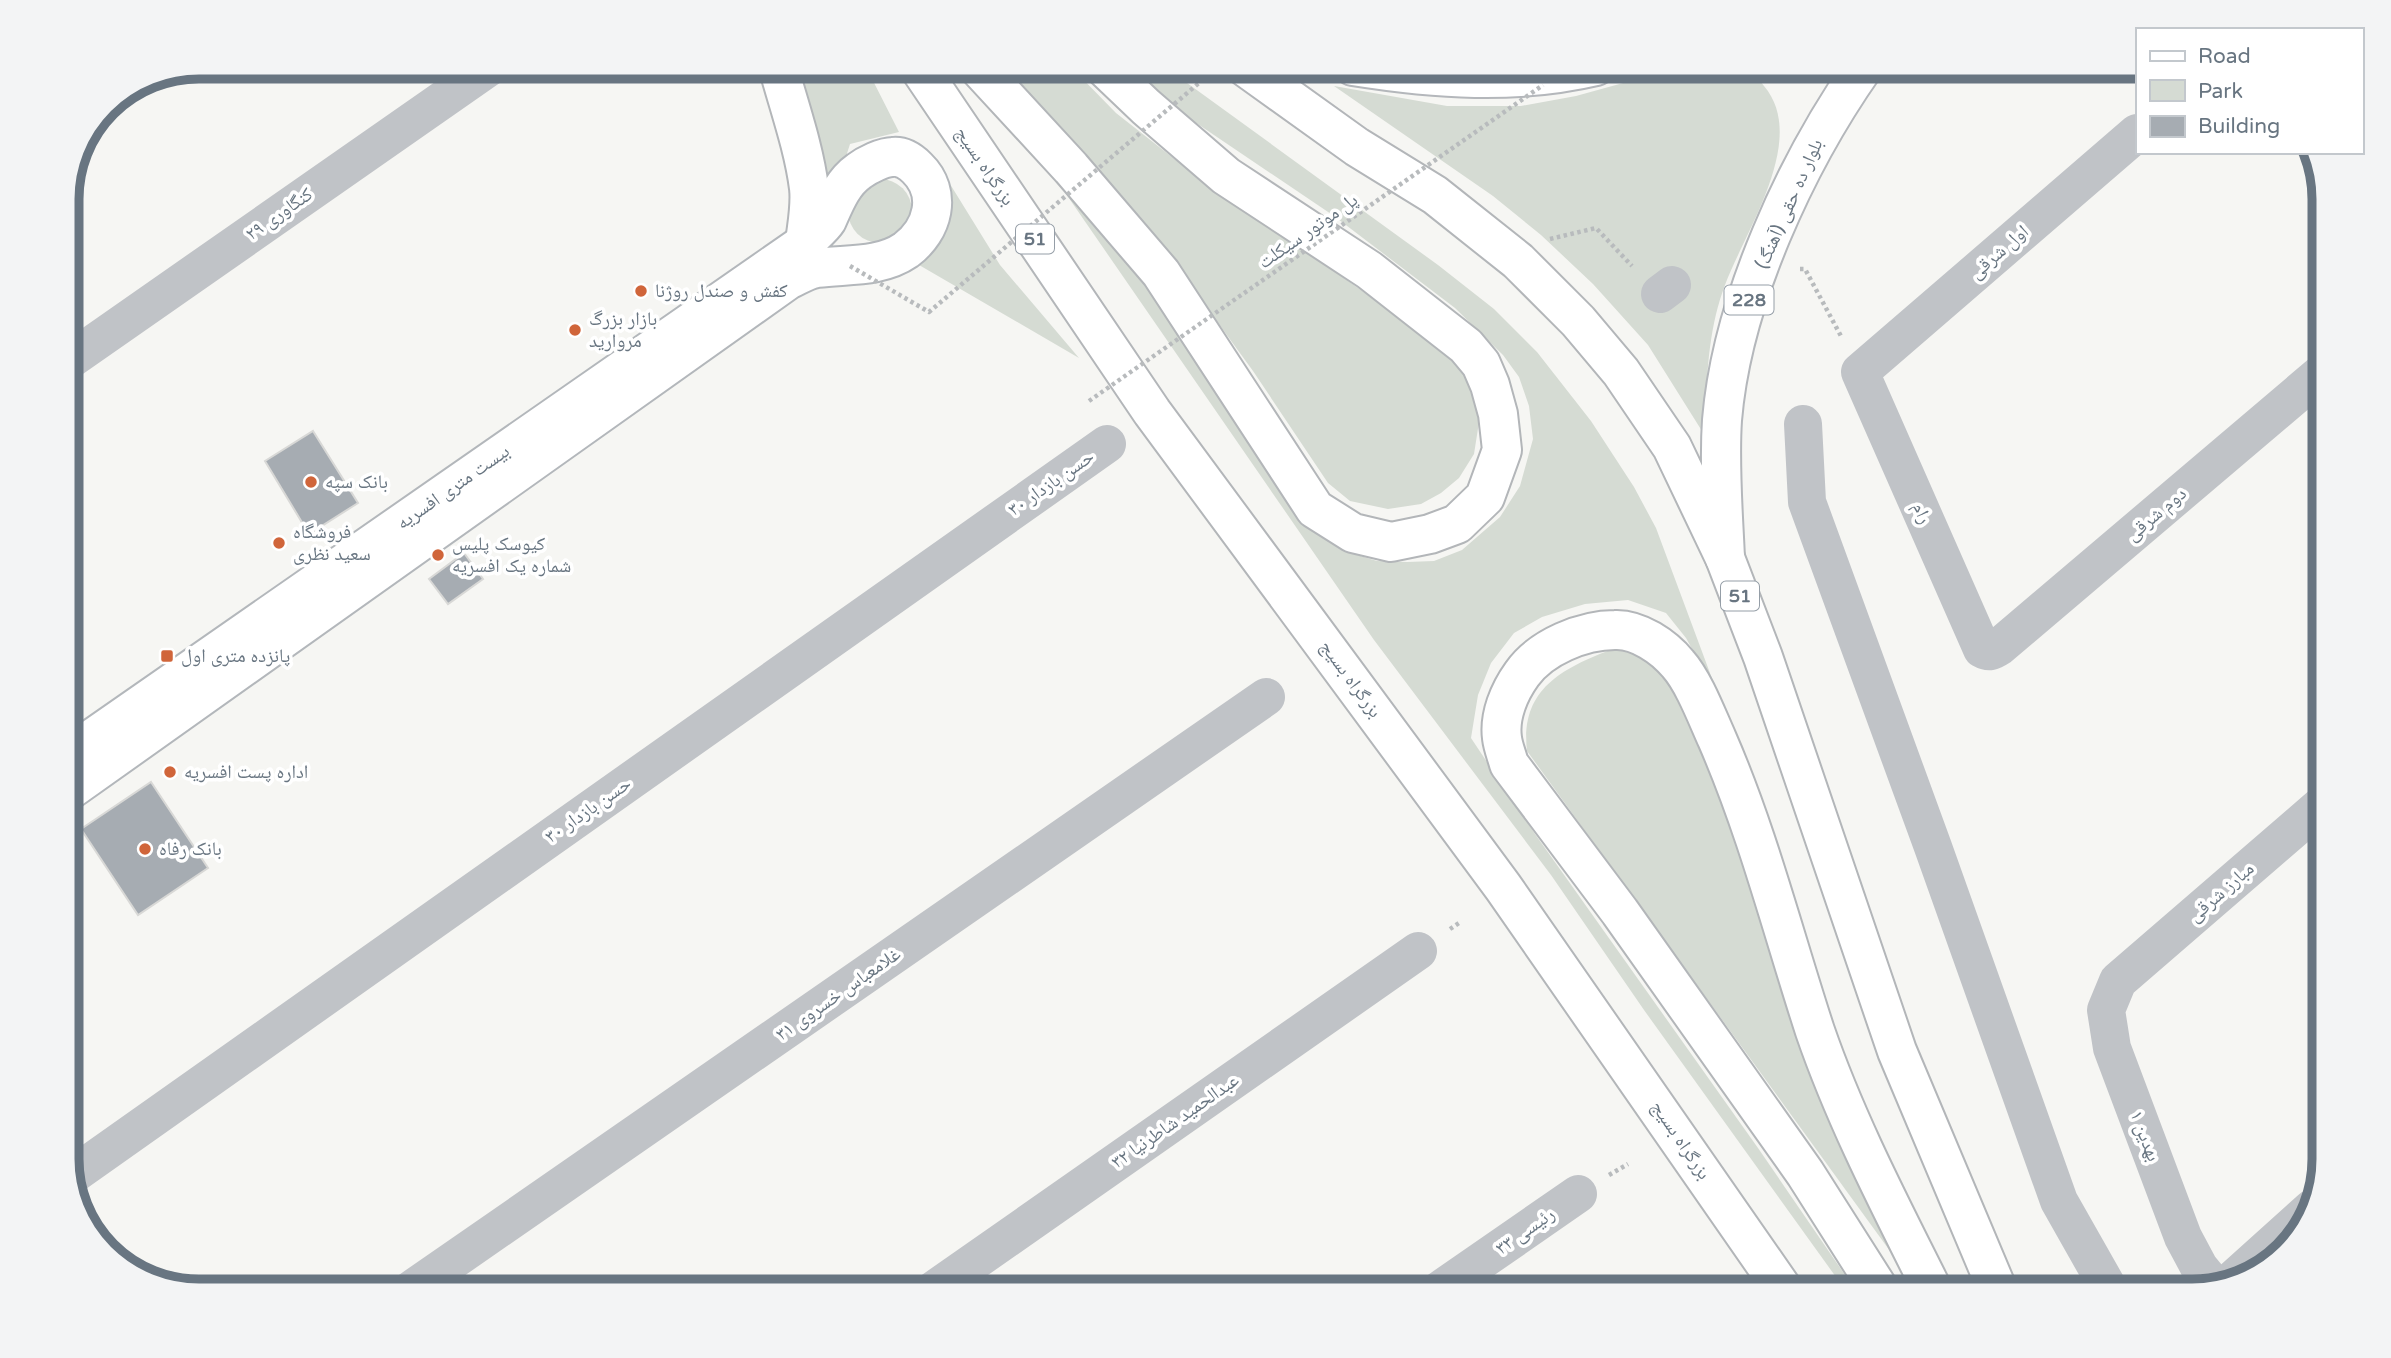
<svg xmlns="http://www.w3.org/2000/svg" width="2391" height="1358" font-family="'Varela Round','Noto Naskh Arabic',sans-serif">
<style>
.green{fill:#d5dbd3}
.building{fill:#a6acb2;stroke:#d8d8d6;stroke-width:2}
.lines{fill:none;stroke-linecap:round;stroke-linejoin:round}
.secondary-casing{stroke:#b3b7bb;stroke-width:42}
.primary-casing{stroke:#b4b7bb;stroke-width:42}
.highway-casing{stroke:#b3b6b9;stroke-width:42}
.path{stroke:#b8bbbd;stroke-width:4.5;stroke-dasharray:3.5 3.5;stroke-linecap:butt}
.street{stroke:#c0c3c7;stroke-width:38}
.secondary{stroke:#fff;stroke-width:38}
.primary{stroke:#fff;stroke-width:38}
.highway{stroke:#fff;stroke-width:38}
.path-bridge{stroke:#b8bbbd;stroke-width:4.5;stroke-dasharray:3.5 3.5;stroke-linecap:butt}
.poi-dot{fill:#d0653a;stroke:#fff;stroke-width:2.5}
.labels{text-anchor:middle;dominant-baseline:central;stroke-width:7;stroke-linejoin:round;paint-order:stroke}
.shield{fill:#fff;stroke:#959ea7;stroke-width:2}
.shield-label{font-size:18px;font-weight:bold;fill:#687581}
.street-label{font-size:19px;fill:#687581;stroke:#fff}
.poi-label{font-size:19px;fill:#687581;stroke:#fff;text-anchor:start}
.rim{fill:none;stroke:#687581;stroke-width:9}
</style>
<rect width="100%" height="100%" fill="#f6f6f3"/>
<g class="green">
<polygon points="793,67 866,67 899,132 850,144 842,169 826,194"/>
<polygon points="996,67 1071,67 1116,113 1219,194 1316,258 1453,356 1471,378 1480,416 1474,454 1459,478 1441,493 1421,504 1388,509 1350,501 1328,483 1253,371 1173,261"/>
<polygon points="1131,67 1165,67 1438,265 1494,309 1537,352 1591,421 1634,487 1656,528 1720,700 1686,638 1666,613 1628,600 1585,604 1542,617 1514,633 1491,663 1478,695 1471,738 1535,834 1758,1148 1856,1291 1846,1291 1644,1010 1551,875 1374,640 1055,178 1168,312 1306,522 1344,551 1377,561 1407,562 1434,561 1462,550 1500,517 1520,486 1533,439 1529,406 1519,377 1503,355 1455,308 1334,216 1180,112"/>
<path d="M 1681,67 C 1698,67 1730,62 1745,68 C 1754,72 1759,79 1764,86 C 1809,139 1745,231 1725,285 C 1707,332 1705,390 1707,439 L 1648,345 L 1593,284 L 1541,235 L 1493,196 L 1334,86 L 1447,106 L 1521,106 L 1576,96 Z"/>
<polygon points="937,163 1000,265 1079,358 907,258"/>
<circle cx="880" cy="211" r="32"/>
<path d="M 1610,650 L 1636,652 L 1655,664 L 1671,683 L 1712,766 L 1808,1049 L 1890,1251 L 1527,751 C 1520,690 1561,669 1610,650 Z"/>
</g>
<g class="building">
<polygon points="313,431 358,503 309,534 265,461"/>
<polygon points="464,553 483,579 448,604 429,579"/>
<polygon points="151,782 208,868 138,915 81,829"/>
</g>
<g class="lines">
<g class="secondary-casing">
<path id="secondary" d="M 67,756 L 805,243 C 811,236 822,228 827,220 C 835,202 842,183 859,171 C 867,165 883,157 893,157 C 902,156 911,162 917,168 C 943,193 933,230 906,250 C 880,268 846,264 817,268 C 807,269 797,276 788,280 L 67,792"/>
</g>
<g class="primary-casing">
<g id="primary">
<path d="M 1353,66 C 1435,79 1515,85 1596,66"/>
<path d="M 1725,558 C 1723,512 1719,465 1722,420 C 1732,301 1796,163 1864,66"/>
</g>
</g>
<g class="highway-casing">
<g id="highway">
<path d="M 778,66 C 789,106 804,148 809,188 C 811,207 807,225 805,243"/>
<polyline points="918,66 1152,412 1503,887 1784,1291"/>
<polyline points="977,66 1071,168 1161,273 1315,509 1353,533 1391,542 1430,534 1457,524 1485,497 1502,450 1498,414 1490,385 1481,364 1466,346 1369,270 1226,176 1146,107 1103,66"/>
<polyline points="1244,66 1357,147 1435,195 1518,261 1578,321 1621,372 1672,447 1725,558 1763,657 1897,1051 1998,1291"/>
<path d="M 1880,1291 L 1805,1173 L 1620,912 L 1509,764 C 1507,756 1503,747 1502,738 C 1499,716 1509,692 1522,674 C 1541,647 1583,630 1615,630 C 1638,629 1664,647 1678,664 C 1694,682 1707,717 1717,739 C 1758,833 1783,933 1815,1031 C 1846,1121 1891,1207 1933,1291"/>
</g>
</g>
<g class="path">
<polyline points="1550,239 1596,228 1632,266"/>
<polyline points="1800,269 1805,269 1842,338"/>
<polyline points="1450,929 1459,923"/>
<polyline points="1609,1175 1628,1164"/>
</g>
<g class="street">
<path d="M 2137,133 L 1860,372 L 1982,649 C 1989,653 1993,651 1999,647 L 2324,371"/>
<polyline points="1660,294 1672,285"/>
<polyline points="67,362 491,66"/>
<polyline points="1803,424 1807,502 1933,847 2059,1201 2110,1291"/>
<polyline points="70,1177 1107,444"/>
<polyline points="2231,1281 2311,1209"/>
<polyline points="2222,1284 2213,1284 2199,1267 2183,1237 2112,1048 2106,1010 2118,981 2324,803"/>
<polyline points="409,1291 1266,697"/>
<polyline points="932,1291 1418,951"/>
<polyline points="1438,1291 1578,1194"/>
</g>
<use href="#secondary" class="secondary"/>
<use href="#primary" class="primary"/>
<use href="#highway" class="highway"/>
<g class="path-bridge">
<polyline points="850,266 929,312 1219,66"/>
<polyline points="1089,401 1543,85"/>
</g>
</g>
<g class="poi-dot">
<circle cx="641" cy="291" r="7"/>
<circle cx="575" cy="330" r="7"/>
<circle cx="311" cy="482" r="7"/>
<circle cx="279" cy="543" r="7"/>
<circle cx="438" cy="555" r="7"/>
<rect x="160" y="649" width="14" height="14" rx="3.5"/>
<circle cx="170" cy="772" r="7"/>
<circle cx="145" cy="849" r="7"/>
</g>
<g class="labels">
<g class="shield">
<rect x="1016" y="224.5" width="38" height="29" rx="5"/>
<rect x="1724.5" y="285.5" width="49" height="29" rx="5"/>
<rect x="1721" y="581.5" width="38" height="29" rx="5"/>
</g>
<g class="shield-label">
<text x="1035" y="239">51</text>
<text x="1749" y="300">228</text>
<text x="1740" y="596">51</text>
</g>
<g class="street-label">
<text transform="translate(985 166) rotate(56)">بزرگراه بسیج</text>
<text transform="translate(1789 204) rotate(-66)">بلوار ده حقی (آهنگ)</text>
<text transform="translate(279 214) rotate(-35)">کنگاوری ۲۹</text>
<text transform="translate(1308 231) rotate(-35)">پل موتور سیکلت</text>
<text transform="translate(1999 252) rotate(-41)">اول شرقی</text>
<text transform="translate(1051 483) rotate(-35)">حسن بازدار ۳۰</text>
<text transform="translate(453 487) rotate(-35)">بیست متری افسریه</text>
<text transform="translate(1922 513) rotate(66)">رام</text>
<text transform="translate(2156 514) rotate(-40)">دوم شرقی</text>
<text transform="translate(1351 679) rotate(54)">بزرگراه بسیج</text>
<text transform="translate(588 810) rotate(-35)">حسن بازدار ۳۰</text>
<text transform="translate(2221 892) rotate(-41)">مبارز شرقی</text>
<text transform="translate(838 994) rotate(-35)">غلامعباس خسروی ۳۱</text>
<text transform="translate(1175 1121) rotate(-35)">عبدالحمید شاطرنیا ۳۲</text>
<text transform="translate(2145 1136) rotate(69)">بهدین ۱</text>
<text transform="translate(1681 1140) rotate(56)">بزرگراه بسیج</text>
<text transform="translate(1525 1231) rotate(-35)">رئیسی ۳۳</text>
</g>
<g class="poi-label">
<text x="655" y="291">کفش و صندل روژنا</text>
<text x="589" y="319">بازار بزرگ<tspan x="589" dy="22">مروارید</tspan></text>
<text x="325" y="482">بانک سپه</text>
<text x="293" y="532">فروشگاه<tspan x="293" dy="22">سعید نظری</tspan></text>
<text x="452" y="544">کیوسک پلیس<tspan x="452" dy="22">شماره یک افسریه</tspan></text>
<text x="181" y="656">پانزده متری اول</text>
<text x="184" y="772">اداره پست افسریه</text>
<text x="159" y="849">بانک رفاه</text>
</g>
</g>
<path d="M0 0H2391V1358H0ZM199 79H2192A120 120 0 0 1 2312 199V1159A120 120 0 0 1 2192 1279H199A120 120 0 0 1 79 1159V199A120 120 0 0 1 199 79Z" fill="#f3f4f5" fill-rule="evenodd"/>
<path class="rim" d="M199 79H2192A120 120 0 0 1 2312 199V1159A120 120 0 0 1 2192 1279H199A120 120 0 0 1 79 1159V199A120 120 0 0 1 199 79Z"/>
<rect x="2136" y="28" width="228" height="126" fill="#ffffff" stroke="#c3c8cd" stroke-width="2"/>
<rect x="2150" y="51" width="35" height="10" fill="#ffffff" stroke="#c3c8cd" stroke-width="2"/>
<text x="2198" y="63" font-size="21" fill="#687581">Road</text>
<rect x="2150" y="80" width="35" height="21" fill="#d5dbd3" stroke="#c3c8cd" stroke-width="2"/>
<text x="2198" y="98" font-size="21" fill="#687581">Park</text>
<rect x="2150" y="116" width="35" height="21" fill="#a6acb2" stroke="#c3c8cd" stroke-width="2"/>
<text x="2198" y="133" font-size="21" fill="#687581">Building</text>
</svg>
